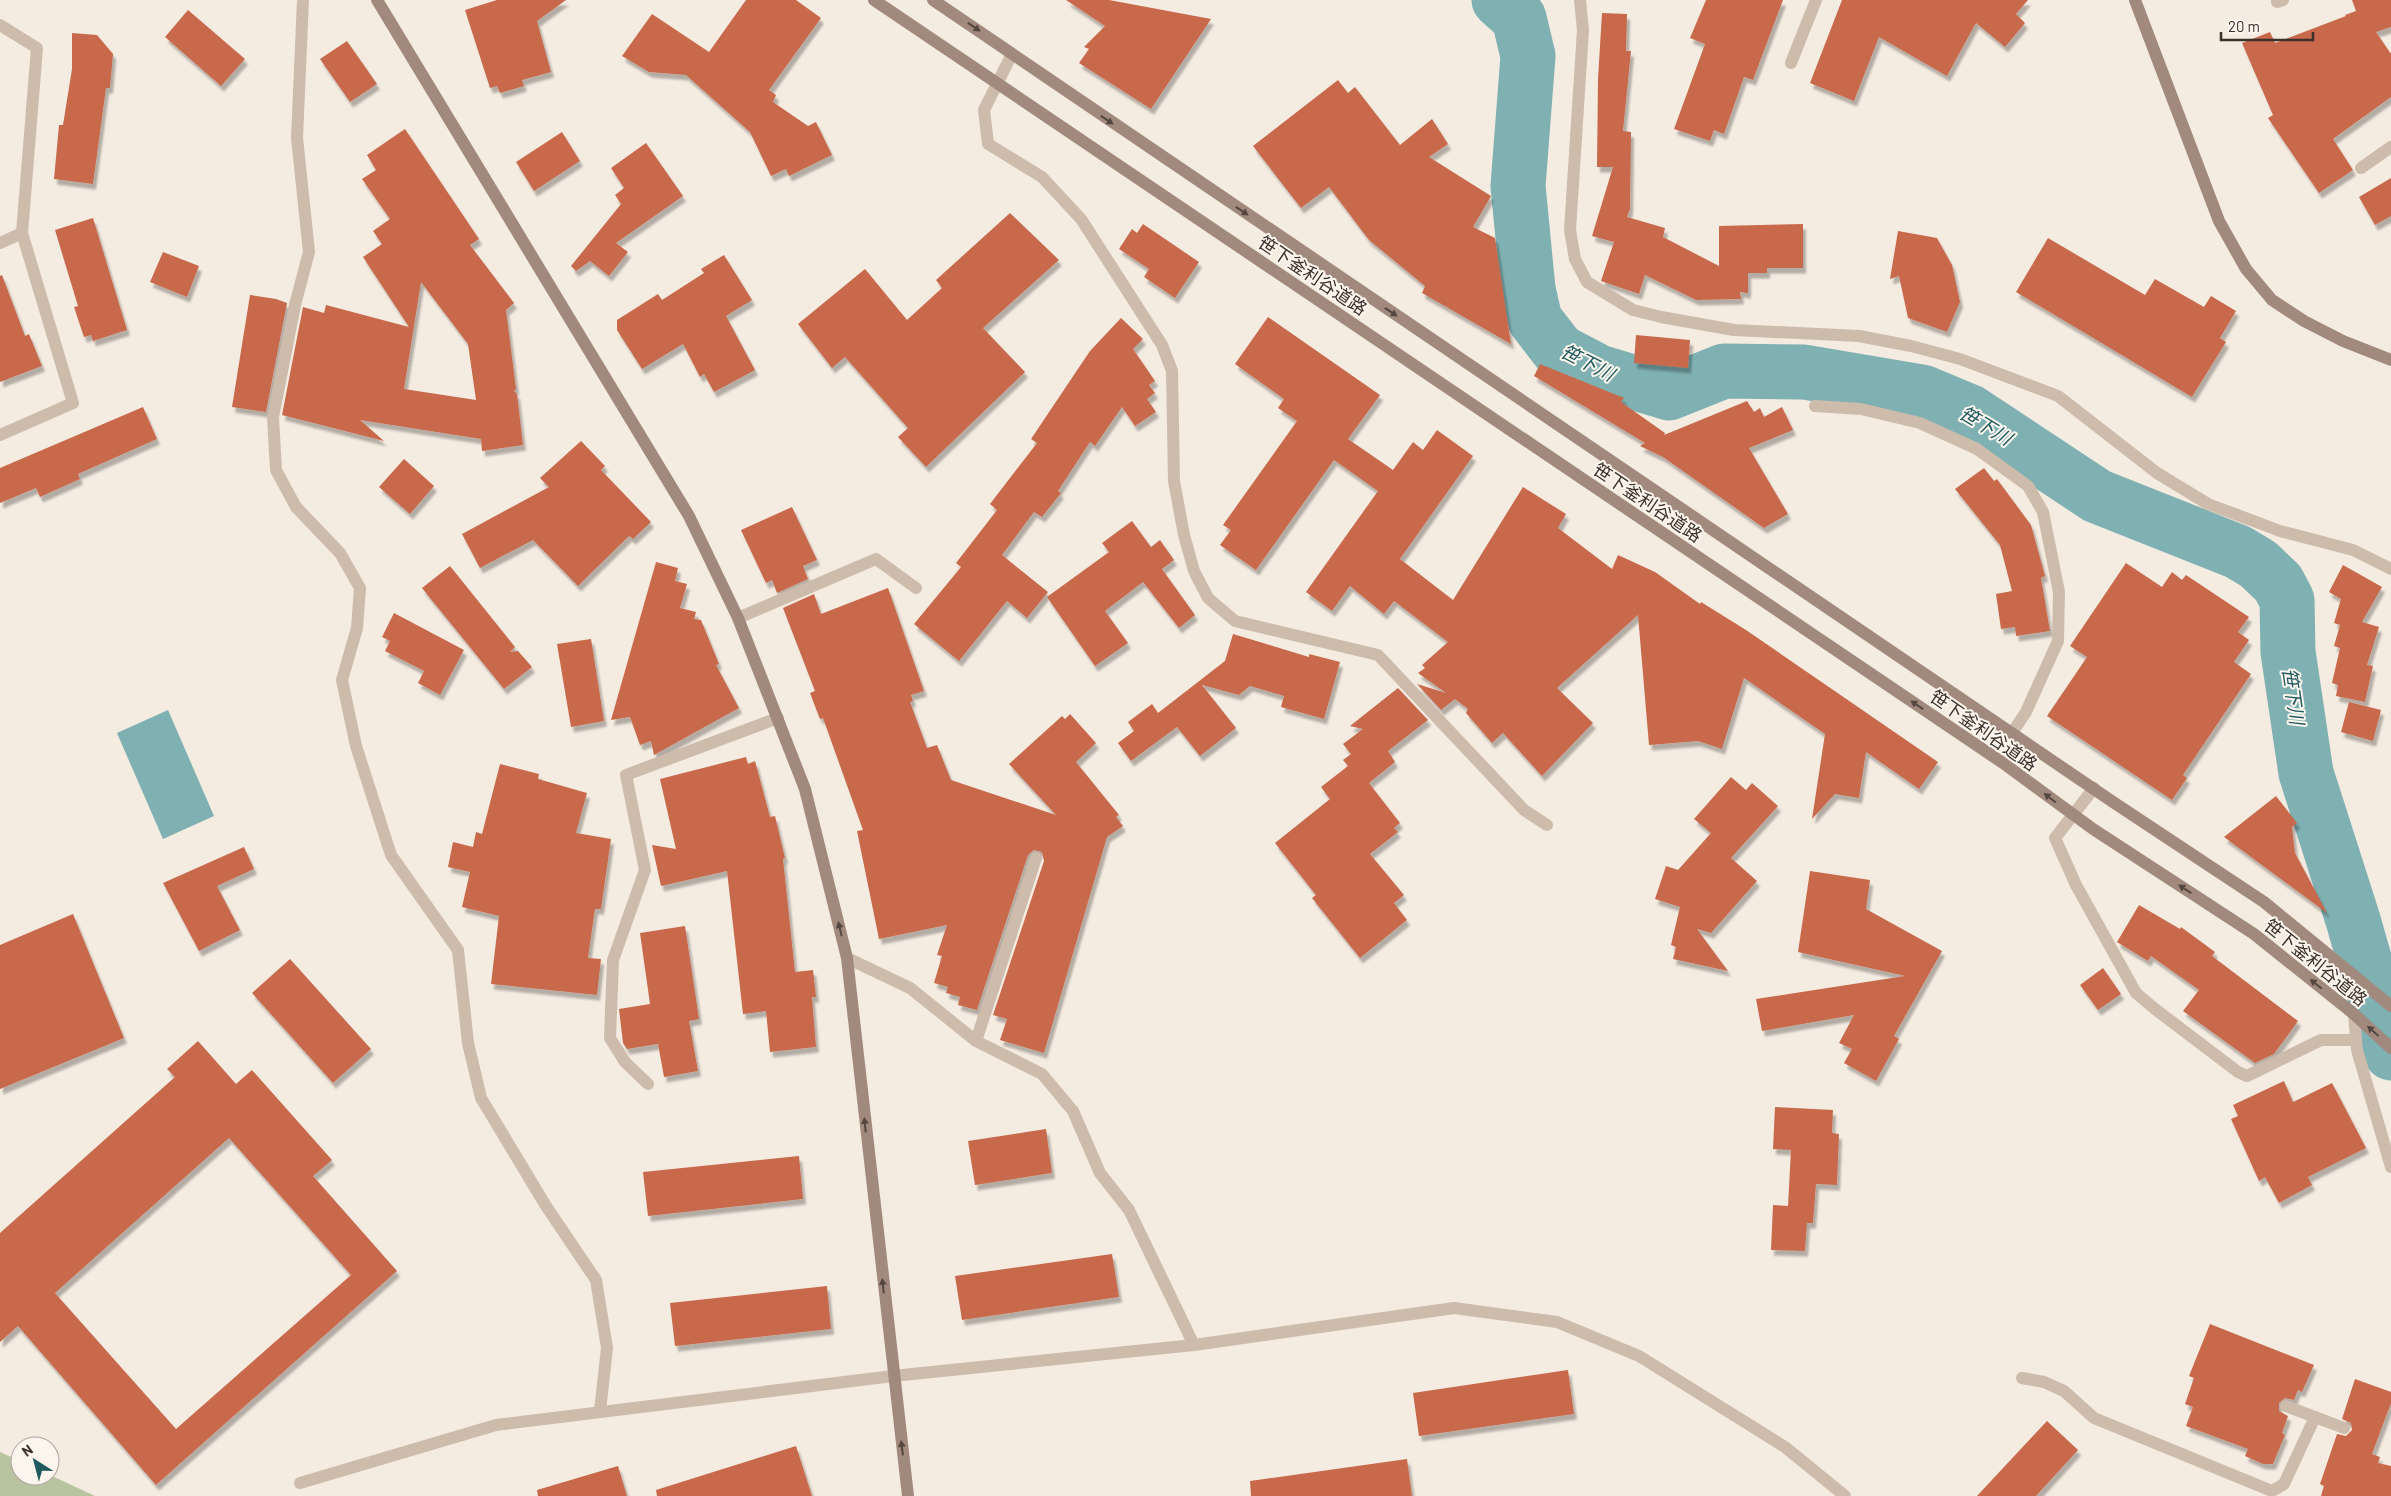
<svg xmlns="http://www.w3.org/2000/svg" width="2391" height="1496" font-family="Barlow,'Noto Sans JP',sans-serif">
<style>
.green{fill:#b8c4a0}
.water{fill:#7fb0b2}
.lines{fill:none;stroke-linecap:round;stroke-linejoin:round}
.river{stroke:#7fb0b2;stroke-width:55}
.building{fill:#c8694b;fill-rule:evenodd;filter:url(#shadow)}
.street{stroke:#cdbbac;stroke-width:12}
.secondary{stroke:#a18a7d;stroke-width:12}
.oneway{fill:#544640}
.labels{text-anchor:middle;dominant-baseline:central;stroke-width:4;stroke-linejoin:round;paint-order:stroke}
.street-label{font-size:18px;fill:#3b302b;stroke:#fbf5ee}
.water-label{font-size:19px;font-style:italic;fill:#1f5a5e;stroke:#fbf5ee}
</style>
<defs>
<filter id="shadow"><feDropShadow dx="3" dy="5.5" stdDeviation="1" flood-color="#0004"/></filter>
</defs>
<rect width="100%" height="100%" fill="#f4ebe1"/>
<polygon class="green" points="0,1452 20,1461 20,1476 50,1475 95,1496 0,1496"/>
<polygon class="water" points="168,710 214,816 163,839 117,733"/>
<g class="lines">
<polyline class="river" points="1499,0 1519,18 1528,56 1518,186 1528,289 1535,320 1559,351 1599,372 1669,393 1724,371 1804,372 1922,392 1970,412 2097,496 2238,552 2258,564 2278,583 2287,600 2288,652 2306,773 2353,920 2391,1053"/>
</g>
<g class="building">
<polygon points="497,0 566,0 537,21 551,72 522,80 524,86 500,93 497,86 490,88 465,10"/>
<polygon points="746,0 796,0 821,18 769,90 776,95 773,102 808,126 816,122 832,155 789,176 786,169 771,176 750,132 686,75 649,72 622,56 652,14 709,52"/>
<polygon points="1066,0 1109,0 1211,19 1151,109 1079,63 1089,49 1084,47 1105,26"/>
<polygon points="1706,0 1783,0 1753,80 1744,77 1724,134 1714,130 1710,141 1674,129 1705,44 1690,38"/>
<polygon points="1842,0 2028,0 2016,14 2025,23 2005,47 1976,23 1947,76 1879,37 1854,101 1810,83"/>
<polygon points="2352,0 2391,0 2391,27 2376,32 2391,54 2391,97 2333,139 2353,170 2319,193 2268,118 2273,115 2242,43 2270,32 2275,43 2346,16 2345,15 2356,11"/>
<polygon points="188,10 245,59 221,86 165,37"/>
<polygon points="1602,13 1627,14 1626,51 1631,51 1623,131 1631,132 1630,209 1627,217 1665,228 1663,237 1719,266 1719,226 1803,224 1803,268 1767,268 1767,273 1748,273 1748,293 1740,292 1741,299 1696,300 1645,275 1639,294 1601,281 1614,242 1592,236 1613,167 1597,167 1598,79"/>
<polygon points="72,33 97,35 113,54 110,88 106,88 93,184 54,179 59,125 63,125 72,69"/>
<polygon points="347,41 377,84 350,102 320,59"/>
<polygon points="1338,80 1348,93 1355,87 1400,145 1432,119 1448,144 1429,157 1491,196 1473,227 1495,238 1511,344 1422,293 1425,286 1369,240 1329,187 1301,208 1253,146"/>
<path d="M 405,129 L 479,239 L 470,245 L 514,303 L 506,310 L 516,389 L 514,391 L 517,394 L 523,445 L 482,451 L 481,439 L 360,420 L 384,441 L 282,415 L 303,307 L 324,313 L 326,305 L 409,327 L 363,257 L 382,244 L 373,231 L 390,219 L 362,179 L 376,170 L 367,155 ZM 421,282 L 468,344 L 476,400 L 404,389 Z"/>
<polygon points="562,132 580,161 534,191 516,162"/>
<polygon points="646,143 683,196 616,243 628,252 609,276 590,261 576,271 571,266 621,204 615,195 624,188 611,168"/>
<polygon points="2391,178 2391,216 2375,225 2359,197"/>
<polygon points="1010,213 1059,260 983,328 1025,372 926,467 898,437 908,428 845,357 832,368 798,324 865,269 907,320 942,288 936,280"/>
<polygon points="93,218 127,330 93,341 91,335 84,337 74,307 78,306 55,230"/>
<polygon points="1143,224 1199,262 1175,298 1144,277 1149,269 1119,249 1132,229 1137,233"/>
<polygon points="1898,231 1937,238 1952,265 1960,302 1947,332 1908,318 1899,276 1890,279"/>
<polygon points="2048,238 2145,295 2155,279 2204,307 2211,296 2236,311 2220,338 2226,342 2192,397 2016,292"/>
<polygon points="163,252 199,266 187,297 150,282"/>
<polygon points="724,255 752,300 726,316 755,370 714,392 704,374 700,377 683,344 642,369 617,330 617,320 658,294 662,300 704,273 701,269"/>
<polygon points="2,275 25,336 29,334 42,366 0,382 0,276"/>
<polygon points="250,295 276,299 287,303 266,412 232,407"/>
<polygon points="1268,317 1380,395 1348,439 1393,470 1413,442 1423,450 1437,430 1473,456 1400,559 1453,600 1523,487 1566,514 1558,528 1612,569 1618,555 1655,572 1700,604 1701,602 1746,630 1938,762 1919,789 1866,752 1859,798 1835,794 1812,819 1825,734 1744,678 1722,749 1698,741 1649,745 1638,615 1557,688 1593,723 1542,776 1503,733 1492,743 1466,713 1468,709 1455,699 1441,710 1417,684 1446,693 1418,673 1425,668 1422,665 1448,642 1394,601 1384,614 1350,586 1332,611 1306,592 1378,491 1334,460 1256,570 1220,545 1231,530 1223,525 1297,421 1278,408 1284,399 1235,364"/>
<polygon points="1121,318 1143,339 1133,349 1155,381 1149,385 1155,393 1147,399 1156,412 1135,426 1122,407 1095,446 1090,442 1058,491 1061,493 1042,517 1034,512 1002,555 1048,592 1027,618 1007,601 959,661 914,624 961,567 956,563 997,510 990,504 1037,443 1031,439 1090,351"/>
<polygon points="1636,335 1690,340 1688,368 1634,363"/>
<polygon points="1540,364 1624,398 1621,402 1665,433 1664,435 1747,401 1754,412 1760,408 1764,417 1782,407 1793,430 1749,448 1788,514 1764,528 1663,457 1640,446 1645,443 1534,376"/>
<polygon points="143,407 157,439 78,474 80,479 40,497 36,488 0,503 0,468"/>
<polygon points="581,441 605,466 601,470 651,522 633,539 629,536 578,586 533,540 480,568 462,534 549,487 540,478"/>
<polygon points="404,459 434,486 410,514 379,487"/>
<polygon points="1984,468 1994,481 1997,479 2031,525 2045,576 2041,578 2050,631 2016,636 2015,627 2001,629 1996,594 2012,591 2000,545 1955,489"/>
<polygon points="792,507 817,560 803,566 808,579 777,593 772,580 766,583 741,530"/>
<polygon points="1132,521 1151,547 1160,540 1174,560 1162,569 1195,615 1179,628 1143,582 1105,611 1128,643 1095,666 1047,597 1109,552 1102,543"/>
<polygon points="656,562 678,568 675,581 687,584 680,608 696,612 694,619 701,620 719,664 716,665 739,708 654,755 651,741 640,745 630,717 611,720"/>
<polygon points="2126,563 2162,587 2172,572 2182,580 2186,575 2249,617 2238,632 2249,640 2234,662 2251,674 2183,775 2187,778 2172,800 2047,716 2087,657 2070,646"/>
<polygon points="2343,565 2382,587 2362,622 2379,627 2367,665 2373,666 2365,702 2336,696 2338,685 2332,683 2340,648 2334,646 2340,625 2334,623 2341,599 2329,592"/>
<polygon points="450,566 515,647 510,652 518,651 532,667 504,689 422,588"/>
<polygon points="888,588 924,691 911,695 913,701 910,702 927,748 937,745 951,780 1056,815 1009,764 1062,716 1065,719 1070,714 1096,743 1076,762 1119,815 1116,817 1123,826 1107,837 1044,1053 1000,1040 1007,1019 993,1015 1044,861 1042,852 1034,850 1028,855 977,1010 958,1005 960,997 946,993 948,987 934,983 942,956 937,955 947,925 879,939 857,831 863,830 823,718 820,719 810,693 815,691 783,608 814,594 821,614"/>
<polygon points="394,613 464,650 440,695 418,683 424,671 385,651 390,641 382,637"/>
<polygon points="1233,634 1309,657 1309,654 1340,662 1324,719 1281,707 1284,696 1250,686 1239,695 1202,685 1236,728 1200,756 1177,727 1131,761 1118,743 1134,731 1128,722 1152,704 1158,713 1225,661"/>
<polygon points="591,639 604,721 571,727 557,644"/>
<polygon points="1398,688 1428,720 1388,751 1395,762 1369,783 1400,823 1394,828 1398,832 1370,854 1404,895 1394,903 1407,920 1360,958 1312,898 1316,895 1275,843 1330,799 1321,787 1348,766 1343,760 1351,754 1343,744 1363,729 1350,726"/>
<polygon points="2349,702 2381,710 2373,741 2341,732"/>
<polygon points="746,757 748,764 755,761 770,817 775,816 785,858 783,859 795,972 813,970 816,997 812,997 816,1047 770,1052 766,1011 743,1014 727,871 661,886 652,845 676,849 660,779"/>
<polygon points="500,764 539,774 538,779 587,793 576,833 611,839 601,909 595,909 588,958 601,959 597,995 491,984 499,916 462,907 470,872 448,867 453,842 473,847 476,832 482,834"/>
<polygon points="1731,777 1746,790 1752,783 1778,806 1731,858 1757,881 1711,933 1697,929 1728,971 1673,959 1676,947 1671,945 1680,907 1655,899 1666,866 1678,870 1711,833 1694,819"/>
<polygon points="2276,796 2297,823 2292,827 2295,853 2327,913 2224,837"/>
<polygon points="244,847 254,869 217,886 240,930 199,951 163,883"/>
<polygon points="1810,871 1870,880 1866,909 1942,951 1894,1036 1899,1039 1876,1081 1844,1063 1852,1049 1839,1043 1854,1015 1762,1031 1756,999 1905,976 1798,952"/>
<polygon points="2139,905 2180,929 2181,927 2215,952 2212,956 2298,1021 2274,1054 2255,1063 2183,1011 2199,990 2151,956 2148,961 2117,942"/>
<polygon points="73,914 124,1038 0,1089 0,945"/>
<polygon points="685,926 699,1019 689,1021 698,1071 664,1077 658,1044 627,1049 623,1043 619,1009 650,1004 640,933"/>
<polygon points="290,959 371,1049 333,1083 252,993"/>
<polygon points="2103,968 2121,994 2098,1010 2080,985"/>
<path d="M 198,1041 L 236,1084 L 252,1070 L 332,1160 L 313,1176 L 397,1271 L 156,1485 L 18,1326 L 0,1342 L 0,1233 L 175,1077 L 167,1069 ZM 229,1138 L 351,1275 L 176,1429 L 55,1293 Z"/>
<polygon points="2284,1081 2293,1102 2332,1083 2366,1148 2308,1177 2312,1185 2279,1203 2265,1177 2259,1181 2231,1119 2238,1116 2233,1105"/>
<polygon points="1775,1107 1833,1110 1832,1133 1839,1134 1837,1185 1816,1184 1813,1223 1807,1223 1805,1251 1771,1250 1773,1205 1788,1206 1791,1150 1773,1149"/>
<polygon points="1046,1129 1052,1173 975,1185 968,1141"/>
<polygon points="799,1156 803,1199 648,1216 643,1172"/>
<polygon points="1112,1254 1119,1297 962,1320 955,1276"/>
<polygon points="827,1286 831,1329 675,1346 670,1303"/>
<polygon points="2210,1324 2314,1365 2302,1392 2298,1390 2294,1400 2285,1398 2279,1403 2279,1411 2288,1416 2282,1433 2285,1435 2273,1464 2263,1464 2245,1456 2248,1449 2186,1426 2193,1407 2185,1404 2194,1378 2189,1376"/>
<polygon points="1568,1370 1574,1414 1419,1436 1413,1393"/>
<polygon points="2355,1379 2391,1392 2391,1403 2372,1454 2380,1457 2378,1463 2391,1466 2391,1496 2321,1496 2324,1486 2320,1484 2337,1434 2346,1436 2352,1430 2351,1423 2342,1419"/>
<polygon points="2047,1421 2078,1450 2036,1496 1977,1496"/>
<polygon points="796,1446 812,1496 657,1496 656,1490"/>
<polygon points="1407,1459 1412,1496 1251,1496 1250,1481"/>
<polygon points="618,1466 627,1496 538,1496 537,1490"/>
</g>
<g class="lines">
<g class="street">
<polyline points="303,0 297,138 309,252 295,305 273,417 276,470 296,507 340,553 360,588 357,628 342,680 356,746 391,855 458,950 468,1043 481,1098 546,1206 596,1280 607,1348 600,1411"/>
<polyline points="1580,0 1583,30 1570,230 1575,259 1587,282 1633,310 1661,317 1734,330 1859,336 1911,346 1960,359 2058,396 2157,473 2208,504 2280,531 2353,550 2391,569"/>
<polyline points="2277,2 2283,0"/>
<polyline points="0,25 37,48 22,233"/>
<polyline points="1012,54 984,110 988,144 1042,177 1081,219 1162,345 1172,371 1174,481 1184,535 1194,571 1208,598 1235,621 1378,655 1524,810 1547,825"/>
<polyline points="1791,63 1816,0"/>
<polyline points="2361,168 2391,147"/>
<polyline points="0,243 22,233 73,403 0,435"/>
<polyline points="1815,406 1861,409 1920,423 1977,449 2028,486 2043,512 2059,592 2058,641 2026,712 2012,733"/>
<polyline points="738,618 876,559 916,588"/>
<polyline points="2094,788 2055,838 2076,885 2136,993 2155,1009 2238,1072 2247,1076 2321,1040 2356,1040"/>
<polyline points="847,958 910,988 976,1041 1042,1074 1073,1111 1100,1173 1129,1210 1194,1345"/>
<polyline points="2354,1014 2357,1050 2391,1167"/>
<polyline points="976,1041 1036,858"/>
<polyline points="648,1084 625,1062 610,1038 613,960 645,870 626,775 778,718"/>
<polyline points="2022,1378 2044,1382 2064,1391 2094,1418 2272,1491 2284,1484 2315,1417"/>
<polyline points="2286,1406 2344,1428"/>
<polyline points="300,1483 496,1425 893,1376 1194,1345 1454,1308 1557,1322 1639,1356 1785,1447 1845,1496"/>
</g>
<g class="secondary">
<polyline points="377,0 689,516 738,618 805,789 847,958 908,1496"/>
<polyline points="874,0 2003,763 2093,829 2254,934 2354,1014 2391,1048"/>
<polyline points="933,0 2113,802 2264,902 2391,1006"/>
<polyline points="2135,0 2219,221 2246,269 2272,300 2304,321 2343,341 2391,360"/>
</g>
</g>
<defs><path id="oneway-solid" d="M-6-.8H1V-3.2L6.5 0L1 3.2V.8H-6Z" transform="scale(1.25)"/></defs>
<g class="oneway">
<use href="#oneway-solid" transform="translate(974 27) rotate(34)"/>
<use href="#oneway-solid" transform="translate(1107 120) rotate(34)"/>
<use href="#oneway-solid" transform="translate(1242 211) rotate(34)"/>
<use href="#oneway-solid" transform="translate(1391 312) rotate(34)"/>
<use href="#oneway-solid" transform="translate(1917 705) rotate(-146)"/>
<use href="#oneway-solid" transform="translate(2050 798) rotate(-143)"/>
<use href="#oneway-solid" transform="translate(2185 889) rotate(-147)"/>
<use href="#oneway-solid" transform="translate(840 929) rotate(-103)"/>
<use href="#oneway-solid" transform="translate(2316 984) rotate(-141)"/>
<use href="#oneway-solid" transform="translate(2373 1031) rotate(-138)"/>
<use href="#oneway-solid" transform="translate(865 1125) rotate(-96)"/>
<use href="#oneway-solid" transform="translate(883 1286) rotate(-96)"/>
<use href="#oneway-solid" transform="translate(902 1448) rotate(-97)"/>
</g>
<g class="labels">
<g class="street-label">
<text transform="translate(1313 275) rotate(34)">笹下釜利谷道路</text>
<text transform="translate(1648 502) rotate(34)">笹下釜利谷道路</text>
<text transform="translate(1984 730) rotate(35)">笹下釜利谷道路</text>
<text transform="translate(2316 962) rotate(39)">笹下釜利谷道路</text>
</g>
<g class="water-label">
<text transform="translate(1588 362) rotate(27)">笹下川</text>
<text transform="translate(1986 425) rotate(31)">笹下川</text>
<text transform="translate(2294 696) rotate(82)">笹下川</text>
</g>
</g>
<g transform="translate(35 1461) rotate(324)"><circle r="24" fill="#fbf5ee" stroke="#aea6a0"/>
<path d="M0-4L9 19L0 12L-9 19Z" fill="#1f5a5e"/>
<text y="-8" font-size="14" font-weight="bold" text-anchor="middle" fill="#3b302b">N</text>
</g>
<path d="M2221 32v8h92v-8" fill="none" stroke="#3b302b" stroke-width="2.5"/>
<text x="2228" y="32" font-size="15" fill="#3b302b" stroke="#fbf5ee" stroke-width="4" paint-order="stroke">20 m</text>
</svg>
